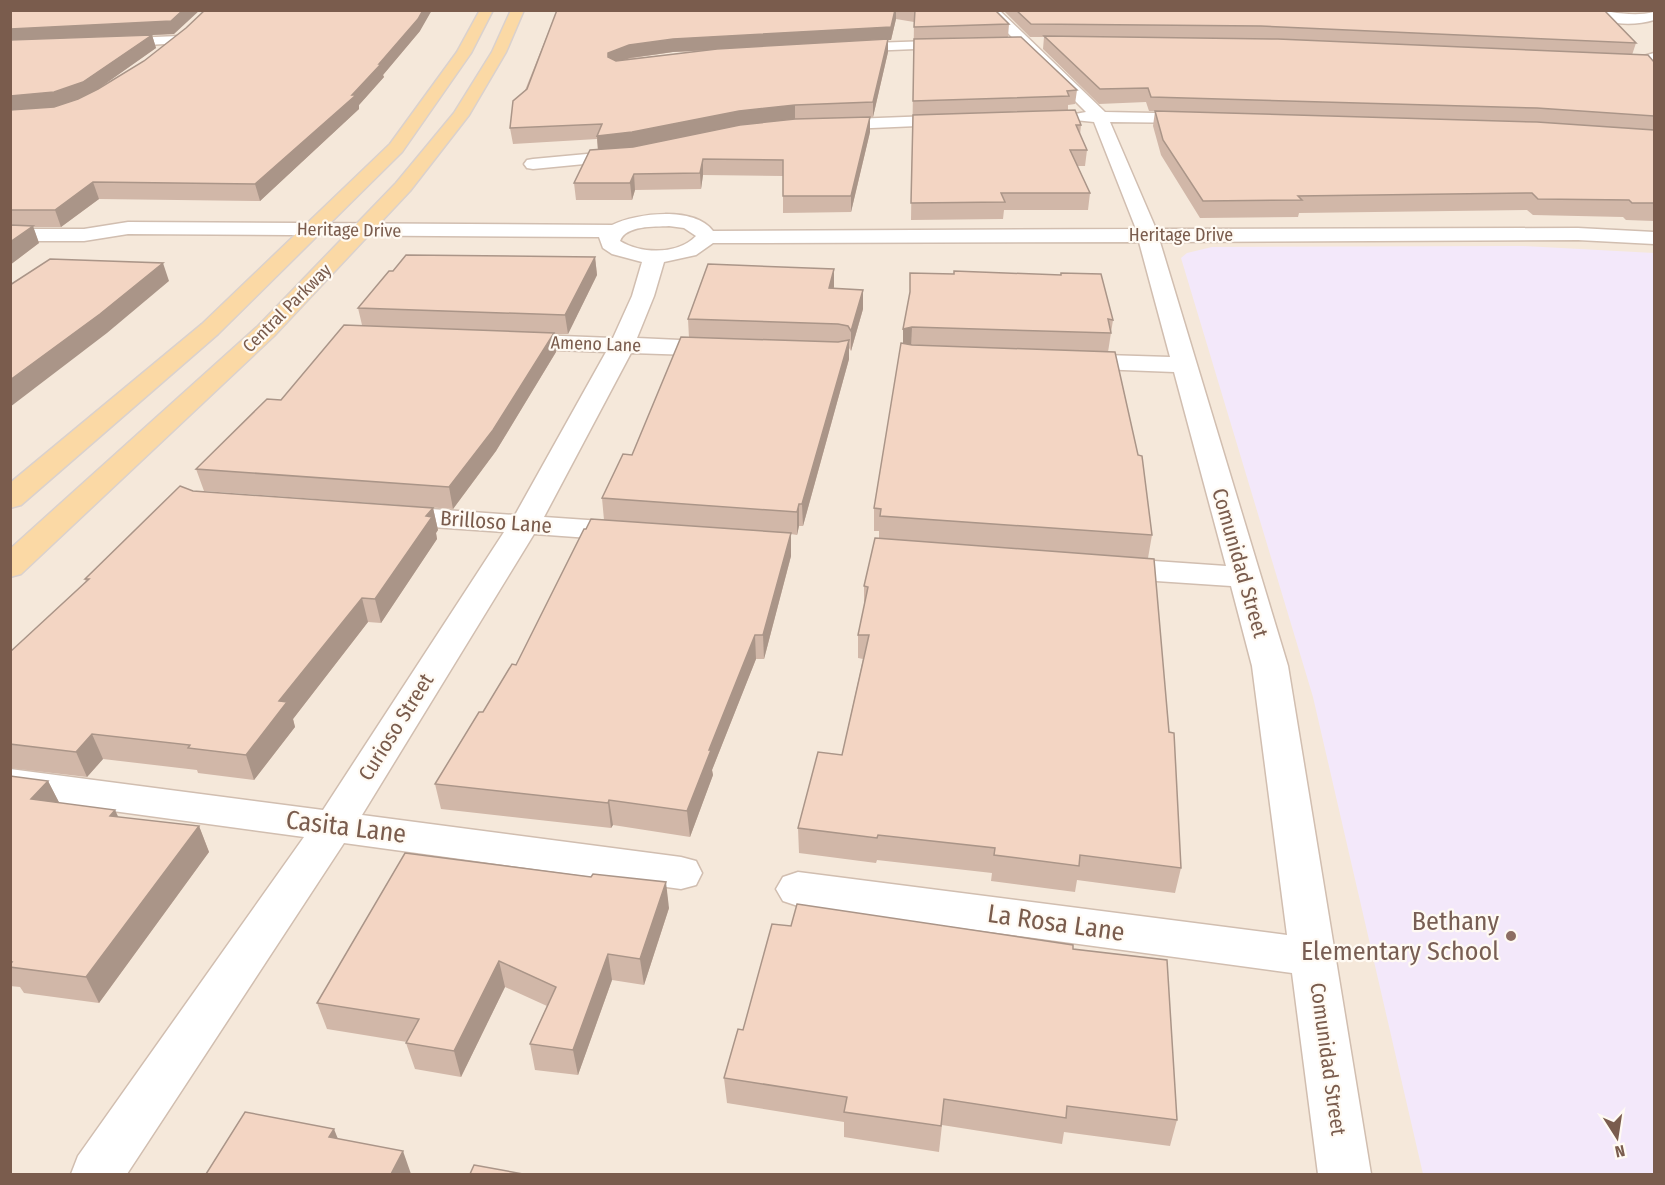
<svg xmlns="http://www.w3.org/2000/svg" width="1665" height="1185" font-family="'Fira Sans Condensed',sans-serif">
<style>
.residential{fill:#f5e8da}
.education{fill:#f3e8fa}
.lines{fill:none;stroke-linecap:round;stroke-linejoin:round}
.minor-casing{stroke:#d1beb0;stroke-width:3}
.major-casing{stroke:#dad1cd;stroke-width:3}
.minor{fill:#fff;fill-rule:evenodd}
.major{fill:#fbd9a5;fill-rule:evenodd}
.wall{fill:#d1b7a8;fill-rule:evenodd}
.shaded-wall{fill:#aa9588}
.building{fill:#f3d5c3;stroke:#aa9588;stroke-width:1.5}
.education-dot{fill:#8d6e63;stroke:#fffaf3;stroke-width:2}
.labels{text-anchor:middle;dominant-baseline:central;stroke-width:4.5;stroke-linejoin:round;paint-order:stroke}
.far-street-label{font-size:18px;fill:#7a5c4d;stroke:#fffaf3}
.street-label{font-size:21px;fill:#7a5c4d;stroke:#fffaf3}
.near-street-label{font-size:26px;fill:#7a5c4d;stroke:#fffaf3}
.near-education-label{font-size:26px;fill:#785e54;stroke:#fffaf3;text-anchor:end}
</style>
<rect width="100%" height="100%" fill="#fdf6ec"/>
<rect class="residential" x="11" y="11" width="1643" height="1163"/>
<polygon class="education" points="1523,246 1654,253 1654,1174 1423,1174 1313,697 1181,258 1187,253 1212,247"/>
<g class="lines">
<g class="minor-casing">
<g id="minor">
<path d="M 985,10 L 999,10 L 1105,112 L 1203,114 L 1205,118 L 1197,123 L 1110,122 L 1156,229 L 1578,228 L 1654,232 L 1654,244 L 1578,240 L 1160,242 L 1288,666 L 1371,1174 L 1318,1174 L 1292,973 L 798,906 L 783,901 L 776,889 L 783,877 L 798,872 L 1287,935 L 1252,666 L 1231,586 L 1111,578 L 1100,575 L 1095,568 L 1100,561 L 1111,558 L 1226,566 L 1174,372 L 1072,368 L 1063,366 L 1060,361 L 1063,356 L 1072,354 L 1170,357 L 1139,242 L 713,243 L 696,255 L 664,262 L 654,296 L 637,338 L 722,342 L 731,344 L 734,349 L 731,354 L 722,356 L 631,353 L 544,517 L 631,523 L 642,525 L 646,532 L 642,539 L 631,541 L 534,534 L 362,815 L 681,857 L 696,861 L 702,873 L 696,885 L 681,889 L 344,843 L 127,1174 L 71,1174 L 78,1156 L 304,837 L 10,797 L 10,769 L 323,810 L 504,532 L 389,524 L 378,521 L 374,515 L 378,509 L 389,506 L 515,515 L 606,352 L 510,348 L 501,346 L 498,341 L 501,336 L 510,334 L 613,338 L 632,296 L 642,262 L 612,254 L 603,248 L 599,237 L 128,234 L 84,241 L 10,241 L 10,229 L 84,229 L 128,222 L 612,225 C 637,213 694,206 713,231 L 1136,229 L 1094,122 L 1075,120 L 1073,117 L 1075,114 L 1086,112 ZM 669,226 L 684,228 L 696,236 C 678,255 641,254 620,241 C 626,225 654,227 669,226 Z"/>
<path d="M 1586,10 C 1610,10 1630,18 1654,12 L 1654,20 C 1634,26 1603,26 1586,10 Z"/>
<polygon points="179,36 184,37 186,40 184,43 108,47 101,43 108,39"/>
<polygon points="959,40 966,44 964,47 843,52 836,48 843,44"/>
<polygon points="1654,53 1654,62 1651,63 1654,64 1654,73 1641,69 1635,61 1637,58"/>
<polygon points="957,115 963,116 965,120 963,124 826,130 818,125 826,120"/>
<polygon points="630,150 636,151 639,155 636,159 533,169 527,168 524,164 527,160 533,159"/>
</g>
</g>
<g class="major-casing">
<g id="major">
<polygon points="480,10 493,10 471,53 402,152 218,334 21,505 10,508 10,483 202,324 390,144 457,52"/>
<polygon points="511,10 524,10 506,52 469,115 410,191 274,336 21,574 10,577 10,549 258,326 396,183 454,113 492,52"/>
</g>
</g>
<use href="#minor" class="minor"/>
<use href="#major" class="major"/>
</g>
<g class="wall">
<polygon points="10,10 174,34 152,35 156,48 95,91 420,31 383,75 384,77 359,105 359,109 260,201 99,199 61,227 33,227 39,243 10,265"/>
<path d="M 557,10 L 995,10 L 1009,24 L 1008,37 L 951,38 L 1077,90 L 1075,104 L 1068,105 L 1068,110 L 1081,125 L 1080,135 L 1087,150 L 1085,166 L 1077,166 L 1090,193 L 1088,210 L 1004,210 L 1003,219 L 911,220 L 914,22 L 896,19 L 891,40 L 888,40 L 888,52 L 873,117 L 870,117 L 870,132 L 851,212 L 783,213 L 783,176 L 703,175 L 701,189 L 635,190 L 632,200 L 576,200 L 574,183 L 598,150 L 597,139 L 513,144 L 510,128 ZM 701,51 L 627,59 L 673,52 Z"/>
<polygon points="1003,10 1604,10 1636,43 1632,55 1654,62 1654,221 1626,220 1623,217 1533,215 1527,210 1299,213 1298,217 1200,218 1161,155 1153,126 1155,111 1149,111 1146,102 1099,104 1043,49 1044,37 1030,37"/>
<polygon points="595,257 597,275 568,334 554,334 556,352 496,451 453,509 204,491 196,469 281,400 362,325 358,308"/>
<polygon points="834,269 833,289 863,290 863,309 851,351 849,348 849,359 803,526 799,526 797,535 791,534 791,556 764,659 756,659 712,770 713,775 690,837 613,825 611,828 441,809 435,784 483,712 516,665 586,529 604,520 602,498 632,455 689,338 688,319"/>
<polygon points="1061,273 1113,320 1108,352 1152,535 1148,558 1181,868 1175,893 1077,880 1075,892 991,881 992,873 877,860 876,863 799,853 798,828 842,755 863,659 858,658 858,635 864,607 864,586 879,538 879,531 874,531 874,508 903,343 903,329 1060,275"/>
<polygon points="193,491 433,508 438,530 436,533 437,539 381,623 368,622 293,719 295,727 254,780 198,773 197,770 103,759 87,777 10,768 10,652 86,582 85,579"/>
<polygon points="10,776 48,781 59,803 118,817 199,826 209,852 99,1003 24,993 20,987 10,986"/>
<polygon points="669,908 644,985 612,980 578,1075 535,1070 530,1044 547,1006 505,987 461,1077 415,1069 406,1043 407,1042 327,1029 317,1003"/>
<polygon points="791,926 1073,949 1177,1120 1170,1146 1064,1132 1062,1144 942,1125 939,1152 844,1137 844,1122 727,1103 724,1078 743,1030"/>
</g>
<g class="shaded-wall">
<polygon points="183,10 200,10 174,34 152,35 156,48 88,96 59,107 10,111 10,29"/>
<polygon points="423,10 432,10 420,31 383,75 384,77 359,105 359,109 260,201 255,184 352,95"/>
<polygon points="896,10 896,19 891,40 888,40 888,52 873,117 873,102 888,40 673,52 630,58 609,66 608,53 629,45"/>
<polygon points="795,105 795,120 634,148 598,151 597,136 739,111"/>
<polygon points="870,117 870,132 851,212 851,196"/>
<polygon points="703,159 703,175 701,189 700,173"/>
<polygon points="634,174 635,190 632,200 630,183"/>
<polygon points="93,182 99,199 61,227 55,210"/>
<polygon points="33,226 39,243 10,265 10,242"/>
<polygon points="595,257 597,275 568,334 565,315"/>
<polygon points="163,263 169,281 107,333 10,407 10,380"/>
<polygon points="834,269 834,287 829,307 829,288"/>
<polygon points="863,290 863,309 851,351 851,331"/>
<polygon points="912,327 911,347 903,349 903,329"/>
<polygon points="554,333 556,352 496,451 453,509 449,487"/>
<polygon points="849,340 849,359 803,526 802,504"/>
<polygon points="799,504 799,526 797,535 797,512"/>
<polygon points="433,508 438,530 436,533 437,539 381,623 375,599 426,516"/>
<polygon points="791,533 791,556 764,659 763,635"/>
<polygon points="362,598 368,622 293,719 295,727 254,780 246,755 279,701"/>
<polygon points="755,635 756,659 712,770 713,775 690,837 687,811 709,750"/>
<polygon points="92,734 103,759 87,777 76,752"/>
<polygon points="48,781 61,806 31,799"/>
<polygon points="609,800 613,825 611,828 608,803"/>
<polygon points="115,810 127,835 110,816"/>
<polygon points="199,826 209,852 99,1003 86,977"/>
<polygon points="666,882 669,908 644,985 640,959"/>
<polygon points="608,954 612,980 578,1075 573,1050"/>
<polygon points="499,961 505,987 461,1077 454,1051"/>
<polygon points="334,1129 344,1154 329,1137"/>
<polygon points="403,1151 411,1174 391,1174"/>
</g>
<g class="building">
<polygon points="10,10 183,10 171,21 10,29"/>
<polygon points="205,10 423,10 418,19 379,64 381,64 352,95 356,95 255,184 93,182 55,210 10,210 10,110 54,107 78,99 98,89 144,61 186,28"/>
<polygon points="557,10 895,10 891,27 673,39 629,45 608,53 608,57 616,61 717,49 888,39 873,102 795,105 739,111 632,132 597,136 602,124 510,128 513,101 527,89"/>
<polygon points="915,10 995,10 1009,24 914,27"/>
<polygon points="1016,10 1604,10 1636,43 1261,26 1031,24"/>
<polygon points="152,35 83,82 54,92 10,96 10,40"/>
<polygon points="1044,36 1278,39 1648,55 1654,62 1654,116 1537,108 1151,97 1148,88 1100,89"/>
<polygon points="1021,37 1077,90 1067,91 1069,96 913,101 914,39"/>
<polygon points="1075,110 1081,125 1076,125 1087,150 1070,150 1090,193 1001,193 1005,202 911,203 913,115"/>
<polygon points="1155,111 1537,122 1654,130 1654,203 1632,203 1629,200 1538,199 1532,193 1298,196 1302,200 1203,201 1163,140"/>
<polygon points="870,117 851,196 783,196 783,160 703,159 700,173 634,174 630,183 574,183 590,150 633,147 740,125 795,119"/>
<polygon points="10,225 33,226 10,242"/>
<polygon points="406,255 595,257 565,315 358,308 389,271 393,271"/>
<polygon points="50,259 163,263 100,314 10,380 10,285"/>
<polygon points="708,264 834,269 829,288 863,290 851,331 848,326 838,324 688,319"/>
<polygon points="954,271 1061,275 1061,273 1101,274 1113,320 1108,319 1111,333 912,327 903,329 910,292 910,273 954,274"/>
<polygon points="344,325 554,333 493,430 449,487 196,469 267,399 281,400"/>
<polygon points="681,337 838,342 849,340 802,504 799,504 797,512 602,498 623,454 632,455"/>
<polygon points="901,343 912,345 1115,352 1138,455 1142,456 1152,535 880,516 881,509 874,508"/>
<polygon points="180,486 193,491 433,508 426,516 432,517 375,599 362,598 279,701 287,702 246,755 188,748 190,745 92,734 76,752 10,744 10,652 89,579 85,579"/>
<polygon points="591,519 791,533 763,635 755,635 709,750 711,750 687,811 609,800 608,803 435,784 479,712 483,712 512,664 516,665 584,529 586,529"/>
<polygon points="875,538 1154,559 1169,732 1174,733 1181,868 1080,855 1079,866 994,855 995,848 878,835 877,838 798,828 818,752 842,755 869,635 858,635 868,587 864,586"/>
<polygon points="10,776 48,781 31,799 115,810 110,816 199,826 86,977 10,967 10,965 12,962 10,962"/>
<polygon points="405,853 591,877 593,874 666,882 640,959 608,954 573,1050 530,1044 556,987 499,961 454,1051 406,1043 419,1019 317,1003"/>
<polygon points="797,904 1073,945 1073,949 1167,960 1177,1120 1067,1106 1066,1118 944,1099 941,1126 844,1112 847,1097 724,1078 738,1029 743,1030 772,924 791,926"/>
<polygon points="245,1112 334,1129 329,1137 403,1151 391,1174 206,1174"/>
<polygon points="474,1165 523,1174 470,1174"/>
</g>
<circle class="education-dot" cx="1511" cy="936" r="6"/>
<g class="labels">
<g class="far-street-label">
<text transform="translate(349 230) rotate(1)">Heritage Drive</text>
<text x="1181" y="235">Heritage Drive</text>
<text transform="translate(287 308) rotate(-45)">Central Parkway</text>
<text transform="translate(596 344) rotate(2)">Ameno Lane</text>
</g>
<g class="street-label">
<text transform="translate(496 522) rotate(4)">Brilloso Lane</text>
<text transform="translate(1240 563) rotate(74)">Comunidad Street</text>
<text transform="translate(396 727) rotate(-58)">Curioso Street</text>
<text transform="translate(1328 1059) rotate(82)">Comunidad Street</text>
</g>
<g class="near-street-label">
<text transform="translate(346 827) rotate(7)">Casita Lane</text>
<text transform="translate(1056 923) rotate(8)">La Rosa Lane</text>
</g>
<g class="near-education-label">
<text x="1499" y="921">Bethany<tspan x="1499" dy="30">Elementary School</tspan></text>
</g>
</g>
<rect width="1665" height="1185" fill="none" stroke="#7a5c4d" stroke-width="24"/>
<g transform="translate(1617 1137) rotate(168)" stroke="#fffaf3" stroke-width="4.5" paint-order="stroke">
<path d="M0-4.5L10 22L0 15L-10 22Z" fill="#7a5c4d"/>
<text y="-9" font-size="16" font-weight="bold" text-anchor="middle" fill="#7a5c4d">N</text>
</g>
</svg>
